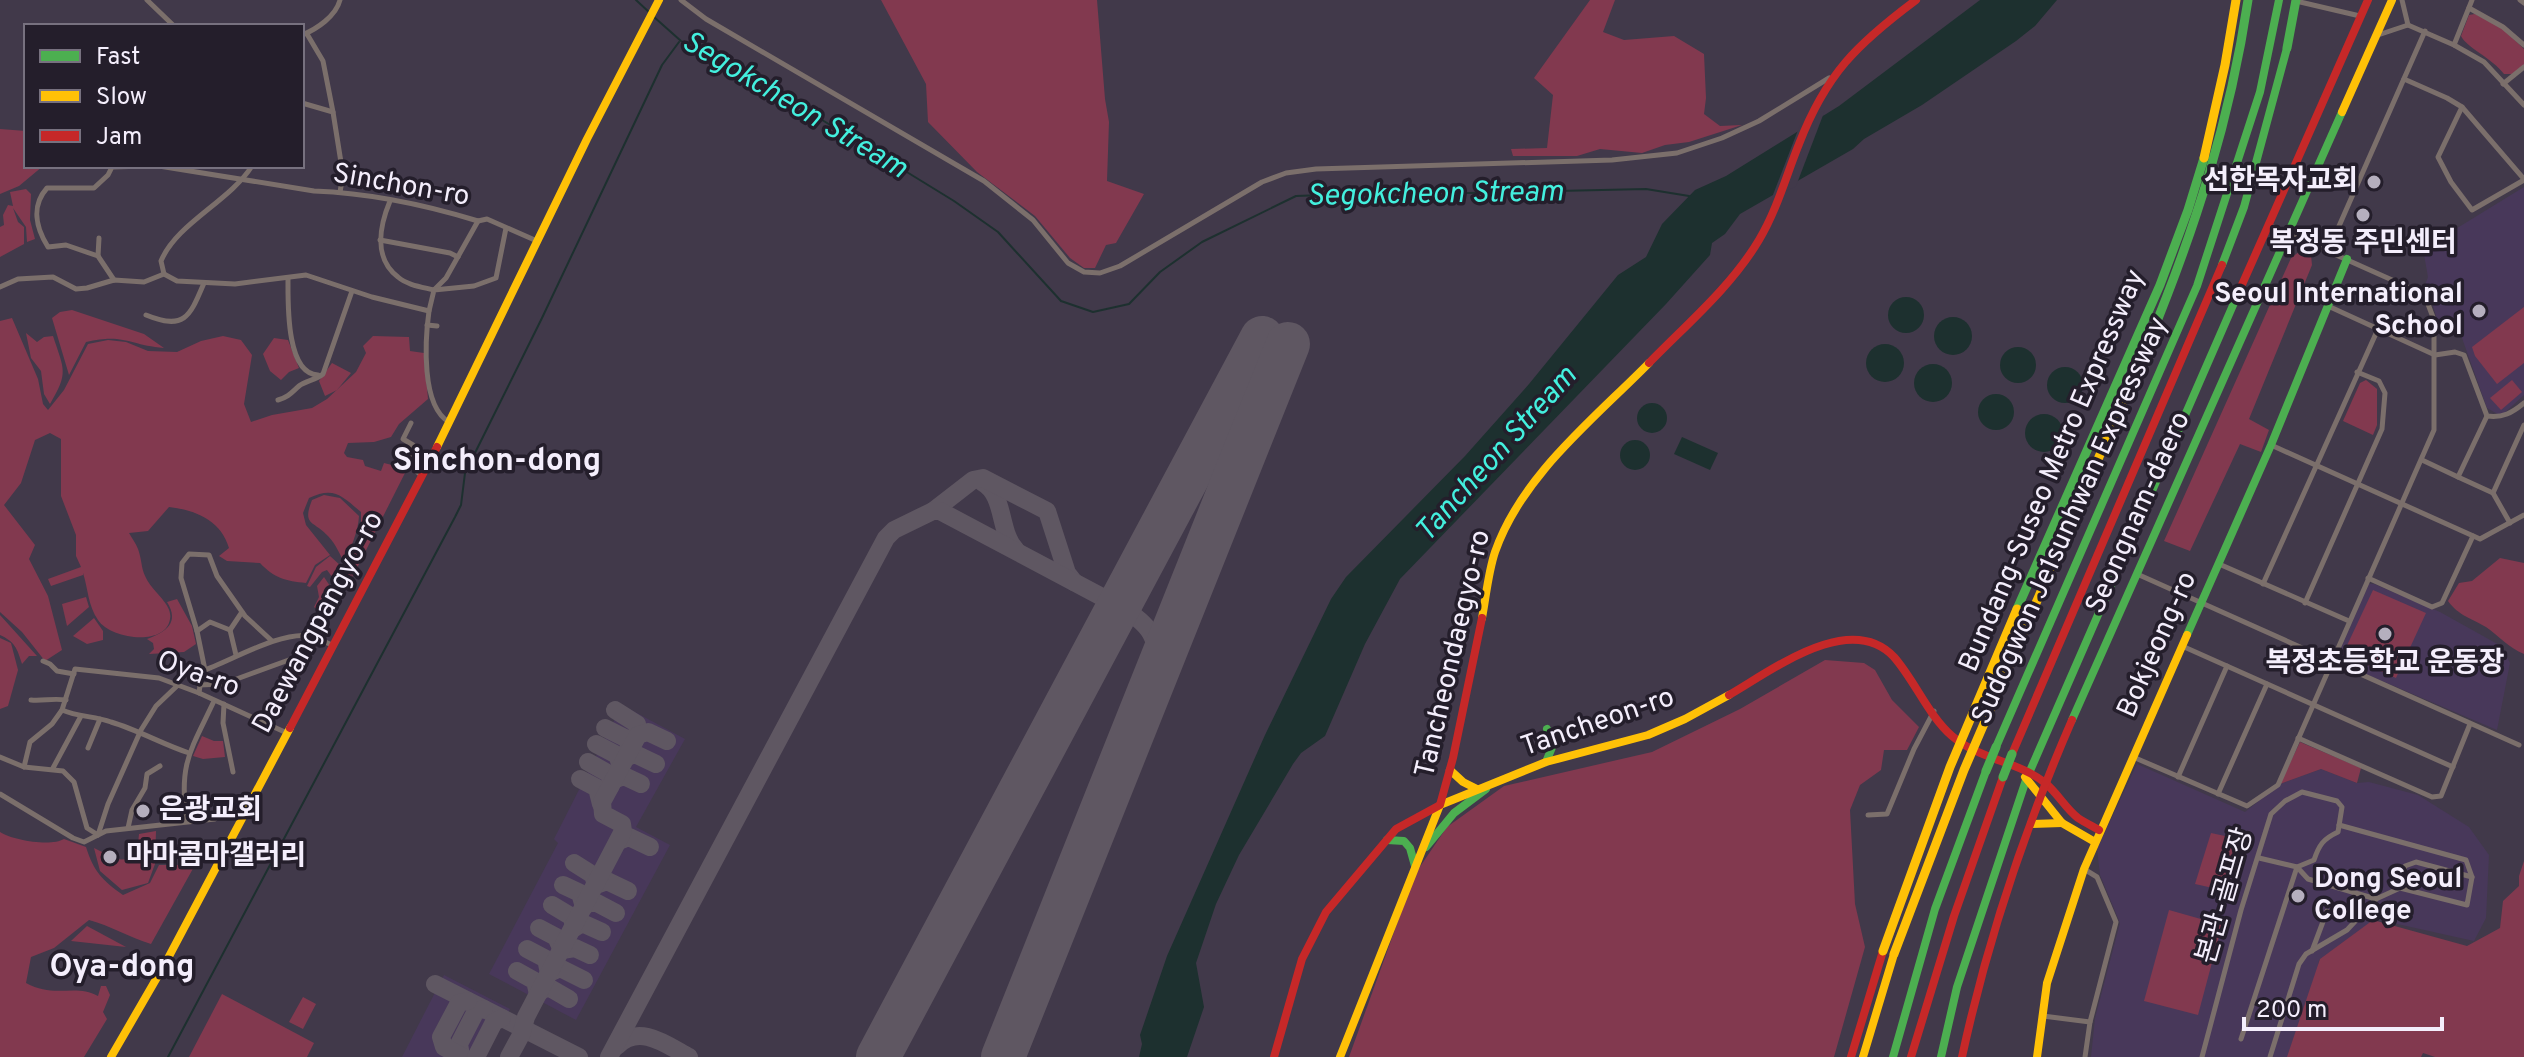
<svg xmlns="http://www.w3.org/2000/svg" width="2524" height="1057" font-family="Overpass,'Noto Sans KR',sans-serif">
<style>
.built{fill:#48385a}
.green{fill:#82394f}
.water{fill:#1d302f}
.pier{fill:#41394a}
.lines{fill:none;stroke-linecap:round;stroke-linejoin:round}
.stream{stroke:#1d302f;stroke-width:2}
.taxiway{stroke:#5f5762;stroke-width:18}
.runway{stroke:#5f5762;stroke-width:44}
.street{stroke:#7b6f6b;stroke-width:5}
.fast{stroke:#4caf50;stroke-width:8}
.slow{stroke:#ffc107;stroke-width:8}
.jam{stroke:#c62828;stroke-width:8}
.fast-bridge{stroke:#4caf50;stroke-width:9}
.slow-bridge{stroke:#ffc107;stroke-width:9}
.poi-dot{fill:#b5afbe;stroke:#241e2b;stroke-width:3}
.labels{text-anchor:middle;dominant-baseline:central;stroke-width:7;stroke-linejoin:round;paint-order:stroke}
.poi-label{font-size:28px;font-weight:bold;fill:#f4eefc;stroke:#241e2b;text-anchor:start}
.street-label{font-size:28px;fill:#f4eefc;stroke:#241e2b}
.water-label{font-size:30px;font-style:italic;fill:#43efde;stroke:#241e2b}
.quarter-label{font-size:32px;font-weight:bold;fill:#f4eefc;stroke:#241e2b}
</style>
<rect width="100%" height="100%" fill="#41394a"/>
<g class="built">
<polygon points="2524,187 2524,395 2501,416 2487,408 2457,324 2439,326 2431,299 2422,293 2428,277 2423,249"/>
<polygon points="2369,584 2374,584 2440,612 2501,646 2510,663 2497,730 2340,663 2338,655"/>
<polygon points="622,705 685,739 636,827 670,845 576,1020 489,974 558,843 554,839"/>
<polygon points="2137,764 2245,812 2280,784 2321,769 2357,783 2369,782 2418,795 2469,827 2489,855 2486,918 2474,941 2375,919 2319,960 2306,1057 2091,1057 2095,1018 2120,923 2100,875 2097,849"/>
<polygon points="444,975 510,1009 485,1057 402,1057"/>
</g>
<g class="green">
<polygon points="881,0 1097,0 1105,99 1109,122 1107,181 1144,194 1116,243 1106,245 1095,268 1084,268 1070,258 1035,216 977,172 928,122 926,84"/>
<polygon points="1590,0 1615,0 1603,32 1624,40 1674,36 1704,54 1706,98 1704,114 1720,126 1742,125 1689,142 1665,145 1642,153 1600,149 1577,156 1513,156 1511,149 1547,148 1553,95 1534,78"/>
<path d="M 2475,14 L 2502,28 L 2524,49 L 2524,65 L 2512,74 L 2504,74 C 2493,59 2466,47 2461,36 L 2469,15 Z"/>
<polygon points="0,129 26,131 26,166 43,166 19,186 0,194"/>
<polygon points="26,189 31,194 30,220 35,239 27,242 26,227 13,208 18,222 24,227 24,244 0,257 0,227 4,225 3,215 8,205 13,206 10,192"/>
<polygon points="2300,251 2311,255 2312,265 2249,419 2269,430 2261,452 2240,444 2190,551 2164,541 2291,258"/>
<polygon points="2524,307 2524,363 2497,384 2475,356 2472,347"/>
<path d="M 72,310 L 144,334 L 164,348 C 129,345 124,333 86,342 L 69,375 L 52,318 L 60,312 Z"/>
<path d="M 12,318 L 38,379 L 43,404 L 48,410 L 64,390 L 88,344 L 108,340 L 126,342 L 148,351 L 177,352 L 201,341 L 223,336 L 241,340 L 252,355 L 244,404 L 251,422 L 272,415 L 312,408 L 327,399 L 356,372 L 366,353 L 363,346 L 373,336 L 409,337 L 410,351 L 424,353 L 428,399 L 399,424 L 391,437 L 374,442 L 348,443 L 344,453 L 347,457 L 363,460 L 365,466 L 381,471 L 384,463 L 404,468 L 406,471 L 353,576 L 345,570 L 361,535 L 361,512 C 342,496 334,486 309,498 L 303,513 L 306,525 L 330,555 L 315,565 L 306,583 C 286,581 274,578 260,563 L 227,561 L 219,556 L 229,548 C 221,520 195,510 169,507 L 148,531 L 129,533 C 132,538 136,544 138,549 C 143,563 140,569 149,583 C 156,594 173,606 170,619 C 166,647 110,639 98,620 C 88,606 88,588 83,573 L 83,575 L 51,586 L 48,579 L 81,567 L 76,556 L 76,535 L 61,496 L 61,439 L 50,433 L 35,440 L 21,483 L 4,505 L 35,545 L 29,559 L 48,596 L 62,650 L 45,661 L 22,632 L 0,612 L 0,321 Z"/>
<path d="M 26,333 L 37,342 L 44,337 L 53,336 C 64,370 69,372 50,404 L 44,394 L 41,371 L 31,358 Z"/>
<polygon points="274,338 288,340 299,368 289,372 281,380 270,371 263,354"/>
<polygon points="332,363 351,373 337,390 325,396 319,381"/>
<polygon points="2366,380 2377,389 2377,425 2373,435 2343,421 2360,383"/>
<polygon points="2512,380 2522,392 2501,410 2490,398"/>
<path d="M 324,495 L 340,498 L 359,516 C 358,534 350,547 345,564 C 340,555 336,544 328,536 C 313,520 302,526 312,500 Z"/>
<polygon points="330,556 353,577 347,589 341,589 327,570 322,572 310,587 307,586 316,567"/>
<path d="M 2500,558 L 2524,563 L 2524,654 C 2509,648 2499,636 2486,627 C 2471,618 2459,616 2448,601 L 2459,583 L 2472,581 Z"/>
<polygon points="324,577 338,598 332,608 320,612 314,607 319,597 317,586"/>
<polygon points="2373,590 2426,613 2396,678 2343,654"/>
<polygon points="86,597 89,607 67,626 62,604"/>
<path d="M 177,599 L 192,626 L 196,644 L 184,652 L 149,654 L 154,649 L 153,643 L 147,639 C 166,632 180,623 167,602 Z"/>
<path d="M 0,615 L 37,656 L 29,656 L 22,664 C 17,648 15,642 0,635 Z"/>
<polygon points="94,618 103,631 103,640 87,644 73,636"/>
<polygon points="0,638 11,643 18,670 8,706 0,709"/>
<path d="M 313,645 L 316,646 L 291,690 L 288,692 L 279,684 C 289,659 298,663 313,645 Z"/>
<polygon points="1825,660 1864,663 1875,670 1892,700 1919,727 1907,750 1884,750 1881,770 1860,785 1850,810 1855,904 1865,947 1834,1057 1349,1057 1415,874 1447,827 1504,786 1652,752 1740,709"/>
<polygon points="202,736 214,741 223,741 225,757 203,759 193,756"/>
<polygon points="2300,742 2361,768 2357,783 2321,769 2280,784"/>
<path d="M 156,831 L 155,864 L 148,883 L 122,890 L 100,871 L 94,848 C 108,854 119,867 137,854 L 139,834 Z"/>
<path d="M 0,832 C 12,840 51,847 64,839 L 86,847 C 94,872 102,880 123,895 L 150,883 L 159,865 L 195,865 L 151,944 C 129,937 111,926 89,920 L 54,948 L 31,957 L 26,983 C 55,999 75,983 98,996 L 101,986 L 106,986 L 110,995 L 103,1012 L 107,1019 L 84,1057 L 0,1057 Z"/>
<polygon points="2211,833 2239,839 2226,891 2195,884"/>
<polygon points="2524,861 2524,1057 2435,1057 2423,1053 2421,1057 2287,1057 2320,959 2373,920 2467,946 2500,928 2503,901 2519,886 2519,876"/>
<polygon points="2169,910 2222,925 2198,1015 2144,1001"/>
<polygon points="87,926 126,947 71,941"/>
<polygon points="222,994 314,1043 307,1057 189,1057"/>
<polygon points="303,997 316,1004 303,1029 289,1022"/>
</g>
<g class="water">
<polygon points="1980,0 2057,0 2035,26 2016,41 1922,105 1864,139 1853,149 1740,214 1725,234 1712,243 1710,255 1666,304 1400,579 1365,644 1325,736 1301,753 1293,764 1239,855 1216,904 1196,963 1204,1007 1187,1057 1139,1057 1142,1044 1140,1035 1167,956 1265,735 1331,599 1346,577 1465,456 1529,384 1618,275 1646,257 1662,224 1695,190 1726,176 1839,106"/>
<circle cx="1906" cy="315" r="18"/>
<circle cx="1953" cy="336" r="19"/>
<circle cx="1885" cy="363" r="19"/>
<circle cx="2018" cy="365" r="18"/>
<circle cx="1933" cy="383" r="19"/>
<circle cx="2065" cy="385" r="18"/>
<circle cx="1996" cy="412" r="18"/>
<circle cx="1652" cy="418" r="15"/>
<circle cx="2044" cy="433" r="19"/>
<polygon points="1682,437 1718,453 1710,470 1674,454"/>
<circle cx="1635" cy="455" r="15"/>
</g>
<polygon class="pier" points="1825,110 1796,186 1771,200 1800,125"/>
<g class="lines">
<g class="stream">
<polyline points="636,0 650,13"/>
<polyline points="654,17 681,41 814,115 954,201 998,232 1061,301 1093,312 1129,304 1160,272 1202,242 1296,196 1351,194 1404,198 1467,193 1646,189 1689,196"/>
<polyline points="168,1057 455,517 461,505 465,473 542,318 662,65 679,42"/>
</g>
<g class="taxiway">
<path d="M 982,482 C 1006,495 998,532 1016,550"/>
<polyline points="933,511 973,480 983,478 1047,511 1067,573 1074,582"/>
<polyline points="615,710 637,724 638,735"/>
<polyline points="605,728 627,739 630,749"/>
<polyline points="596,744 617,755 621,766"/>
<polyline points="625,758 635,754 656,764"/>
<polyline points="588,762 611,775 610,787"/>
<polyline points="580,779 597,788 601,804"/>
<polyline points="613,780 624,776 641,784"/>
<polyline points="619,841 629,837 650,847"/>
<polyline points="574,863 593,875 596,885 607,881 628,891"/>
<polyline points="563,885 580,893 584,907 588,903 597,903 616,913"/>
<polyline points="552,905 572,917 574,928 582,923 602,932"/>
<polyline points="539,928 556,937 562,950 575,948 590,955"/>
<polyline points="527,949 546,959 549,973 560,968 584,980"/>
<polyline points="517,971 535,981 538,994 543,989 550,988 569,999"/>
<polyline points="435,984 579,1057"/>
<path d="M 617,1046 C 639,1023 667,1045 689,1057"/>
<polyline points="461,1056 459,1044 476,1011 484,1009"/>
<polyline points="463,1057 444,1047 441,1037 459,1003 468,1001"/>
<polyline points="476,1057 494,1022 502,1018"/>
<polyline points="509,1057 521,1035 526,1017 623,831 622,824 603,814 602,802 638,735 648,732 667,741"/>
<path d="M 609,1057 L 886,538 L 894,530 L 933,511 L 940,511 L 1119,606 C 1150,624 1161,638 1155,675"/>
</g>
<g class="runway">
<polyline points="878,1057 1262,338"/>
<polyline points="1003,1057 1288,344"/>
</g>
<g class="street">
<polyline points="147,0 174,26"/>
<polyline points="681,0 706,19 984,181 1033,220 1068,263 1084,272 1100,273 1120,266 1262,182 1286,173 1316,169 1612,160 1677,153 1722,138 1759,121 1829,78"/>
<polyline points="2402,0 2408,25"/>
<polyline points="2520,0 2524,3"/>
<polyline points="2296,1 2360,16"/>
<polyline points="2469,8 2503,27 2524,45"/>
<polyline points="307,34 323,61 333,112"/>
<path d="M 302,35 C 317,29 336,16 340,0"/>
<polyline points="2378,35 2408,25 2454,45 2484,62 2524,105"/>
<polyline points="2454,45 2472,0"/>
<polyline points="2404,79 2447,98 2462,107 2524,179"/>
<polyline points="2503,84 2524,67"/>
<polyline points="302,103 333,112 343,175 340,192"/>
<polyline points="2462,107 2438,157 2451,182 2472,210 2524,180"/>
<path d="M 159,166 L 314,191 C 368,193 426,205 478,221 L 487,219 L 537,241"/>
<path d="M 390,201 C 380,225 373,258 398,277 C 407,285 422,287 434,290 L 446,278 L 478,221"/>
<polyline points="380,240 450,253 458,257"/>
<polyline points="2328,251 2425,31"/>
<polyline points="98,256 99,238"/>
<path d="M 164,274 L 161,261 C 177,223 229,202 252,166"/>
<path d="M 288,279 C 288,303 286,374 318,375"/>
<path d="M 114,280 L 98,256 L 66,245 L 48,247 C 36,228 31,206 47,188 L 94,188 L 108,175 L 112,167 L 146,166"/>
<polyline points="0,287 18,279 53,277 76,289 87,288 114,280 144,282 164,274 177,281 235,284 306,275 372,297 429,311 434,290 474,286 496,278 506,228"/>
<path d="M 2328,306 L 2435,355 L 2455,352 L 2464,355 L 2487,416 C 2503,418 2512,413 2524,403"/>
<path d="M 429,311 C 425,340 421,406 449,422"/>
<path d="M 146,315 C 185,331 190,316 204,283"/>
<polyline points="427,325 437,326"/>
<path d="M 278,400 C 289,397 292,392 299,386 C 305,381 316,380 323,374 L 352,291"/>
<polyline points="411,423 403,439 413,445 407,463 421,475"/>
<polyline points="2271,445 2480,539 2524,515"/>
<polyline points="2422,460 2458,477 2487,416"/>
<polyline points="2458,477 2493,493"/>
<polyline points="2510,523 2493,493 2524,425"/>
<polyline points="2219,564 2349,621"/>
<polyline points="2137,574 2519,745"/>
<polyline points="2368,578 2432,607 2442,603 2473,536"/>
<polyline points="2263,584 2378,329"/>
<polyline points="2305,603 2382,429 2385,393 2379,381 2357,372"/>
<polyline points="230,630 236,655"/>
<polyline points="230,630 242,612"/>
<polyline points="197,631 210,622 230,630"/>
<polyline points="2182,646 2453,767"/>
<polyline points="43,661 50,664 57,671 74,674"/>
<polyline points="205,670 197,631 181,578 182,563 189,554 209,555 217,576 245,616 272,641"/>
<polyline points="199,685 223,684 297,657 315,638"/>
<path d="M 199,693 L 202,671 C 231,661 280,631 310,636 C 318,638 327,643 334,646"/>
<path d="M 31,700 C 44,701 53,698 66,700"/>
<polyline points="224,704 223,723 233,772"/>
<path d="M 62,710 C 78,717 95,716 111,722 C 138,730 162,744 189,753"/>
<polyline points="2298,738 2432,797 2441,796 2470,724"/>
<polyline points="88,748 100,719"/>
<polyline points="0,757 24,767 63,771 74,782 87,828 98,835 108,804 141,730 156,706 178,685"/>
<polyline points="2133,757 2247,806 2278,785 2434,430 2434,320 2428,304 2410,288 2269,225"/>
<polyline points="24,767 30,742 52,724 62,710 75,669 159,678 199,693 287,733"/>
<polyline points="53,768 81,716"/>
<polyline points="2178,777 2227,666"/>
<polyline points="0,794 73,838 84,842 106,831 215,819"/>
<polyline points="2218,794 2267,684"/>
<polyline points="1868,815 1887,814 1914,749 1934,711"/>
<path d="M 187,821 C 178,764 191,750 214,701"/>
<polyline points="2339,825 2466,860 2472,877"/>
<polyline points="128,828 132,810 145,788 147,774 160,766"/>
<polyline points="2259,858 2297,867 2308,879 2376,899"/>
<polyline points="2084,869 2097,877 2116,922 2090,1022 2085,1057"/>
<polyline points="2312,951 2327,911"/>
<polyline points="2043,1016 2090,1022"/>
<path d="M 2202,1057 L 2241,910 L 2271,814 L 2285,801 L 2302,792 L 2337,801 L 2342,807 L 2338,832 C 2323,839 2319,845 2314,860 L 2297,867 L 2241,1039"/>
<polyline points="2270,1057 2299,964 2306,954 2347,930 2376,899 2400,888 2405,866 2416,862 2472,877 2467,905 2400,888"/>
</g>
<g class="fast">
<polyline points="2222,265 2244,207 2287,48"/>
<polyline points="2187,635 2271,445 2347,259"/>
<polyline points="2072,720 2342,112"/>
<polyline points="1996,747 2197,286 2260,92 2279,0"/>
<polyline points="1546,762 1553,745 1547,729"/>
<polyline points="1387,840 1404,841 1410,848 1415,866"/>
<polyline points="1426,847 1454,813 1486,789"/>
<polyline points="1893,1057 1935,909 1986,771"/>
<polyline points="1941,1057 1957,987 2026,780 2237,296"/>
</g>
<g class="slow">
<polyline points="2342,112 2392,0"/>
<polyline points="437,447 587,139 659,0"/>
<path d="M 1482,618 C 1486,597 1488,573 1495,552 C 1522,475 1594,419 1649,363"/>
<polyline points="1450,770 1463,782 1477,789"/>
<polyline points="2025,777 2062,823 2095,842"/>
<polyline points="2031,824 2062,823"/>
<polyline points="111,1057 166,962 290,728"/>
<polyline points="1340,1057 1440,805 1546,762 1648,735 1685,719 1729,695"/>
<polyline points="1863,1057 1894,954"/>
<polyline points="2037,1057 2047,983 2084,869 2187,635"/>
</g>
<g class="jam">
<polyline points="2237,296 2368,0"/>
<path d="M 1649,363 C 1687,324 1731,287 1759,240 C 1777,210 1786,176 1799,144 C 1826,74 1857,44 1916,0"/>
<path d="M 1729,695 C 1771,671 1850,610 1894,657 C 1915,681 1928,715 1952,736 C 1980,760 2017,761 2044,782 C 2057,792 2065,808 2078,818 C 2084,822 2092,826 2099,830"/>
<polyline points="290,728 437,447"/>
<polyline points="2012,754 2222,265"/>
<polyline points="1274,1057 1302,959 1326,912 1396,829 1440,805 1453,758 1482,618"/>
<polyline points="1851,1057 1883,951"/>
<polyline points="1911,1057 1954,916 2003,777"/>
<path d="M 1962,1057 C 1987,942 2025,828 2072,720"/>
</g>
<g class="fast-bridge">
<polyline points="2287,48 2296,0"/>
<path d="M 2149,341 C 2195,229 2230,121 2248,0"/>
<polyline points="2017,609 2160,285 2188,210 2204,158"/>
<polyline points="1986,771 1996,747"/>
<polyline points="2003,777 2012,754"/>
</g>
<g class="slow-bridge">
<polyline points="2204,158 2225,65 2236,0"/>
<polyline points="1883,951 1950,767 2017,609"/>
<polyline points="1894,954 1964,770 2149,341"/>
</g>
</g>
<g class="poi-dot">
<circle cx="2374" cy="182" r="8"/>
<circle cx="2363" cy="215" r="8"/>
<circle cx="2479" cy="311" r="8"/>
<circle cx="2385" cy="634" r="8"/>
<circle cx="143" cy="811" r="8"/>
<circle cx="110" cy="857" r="8"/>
<circle cx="2298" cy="896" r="8"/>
</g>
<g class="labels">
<g class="poi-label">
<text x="2358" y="182" text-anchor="end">선한목자교회</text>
<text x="2363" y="244" text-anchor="middle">복정동 주민센터</text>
<text x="2463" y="295" text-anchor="end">Seoul International<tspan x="2463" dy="32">School</tspan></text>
<text x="2385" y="664" text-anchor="middle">복정초등학교 운동장</text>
<text x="159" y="811">은광교회</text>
<text x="126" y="857">마마콤마갤러리</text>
<text x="2314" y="880">Dong Seoul<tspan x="2314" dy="32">College</tspan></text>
</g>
<g class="street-label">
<text transform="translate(401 186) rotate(10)">Sinchon-ro</text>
<text transform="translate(2053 471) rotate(-67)">Bundang-Suseo Metro Expressway</text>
<text transform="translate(2139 513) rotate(-66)">Seongnam-daero</text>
<text transform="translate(2071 521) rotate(-66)">Sudogwon Je1sunhwan Expressway</text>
<text transform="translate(319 623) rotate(-62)">Daewangpangyo-ro</text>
<text transform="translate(2158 645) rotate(-66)">Bokjeong-ro</text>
<text transform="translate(1454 654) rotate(-77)">Tancheondaegyo-ro</text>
<text transform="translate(198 675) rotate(20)">Oya-ro</text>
<text transform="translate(1598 723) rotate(-19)">Tancheon-ro</text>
<text transform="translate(2226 896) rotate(-74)">본관-골프장</text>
</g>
<g class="water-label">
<text transform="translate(794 106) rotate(31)">Segokcheon Stream</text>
<text transform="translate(1435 195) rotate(-1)">Segokcheon Stream</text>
<text transform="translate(1497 455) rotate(-48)">Tancheon Stream</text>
</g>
<g class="quarter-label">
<text x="497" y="462">Sinchon-dong</text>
<text x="122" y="968">Oya-dong</text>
</g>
</g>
<rect x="24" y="24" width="280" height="144" fill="#241e2b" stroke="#77717f" stroke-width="2"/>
<rect x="40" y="50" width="40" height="12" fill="#4caf50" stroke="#77717f" stroke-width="2"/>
<text x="96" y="64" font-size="24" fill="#f4eefc">Fast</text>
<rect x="40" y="90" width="40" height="12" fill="#ffc107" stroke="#77717f" stroke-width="2"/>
<text x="96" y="104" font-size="24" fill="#f4eefc">Slow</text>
<rect x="40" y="130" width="40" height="12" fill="#c62828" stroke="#77717f" stroke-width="2"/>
<text x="96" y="144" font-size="24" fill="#f4eefc">Jam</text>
<path d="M2244 1017v12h198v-12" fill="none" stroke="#f4eefc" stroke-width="4"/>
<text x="2256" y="1017" font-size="24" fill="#f4eefc" stroke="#241e2b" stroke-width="6" paint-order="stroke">200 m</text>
</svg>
